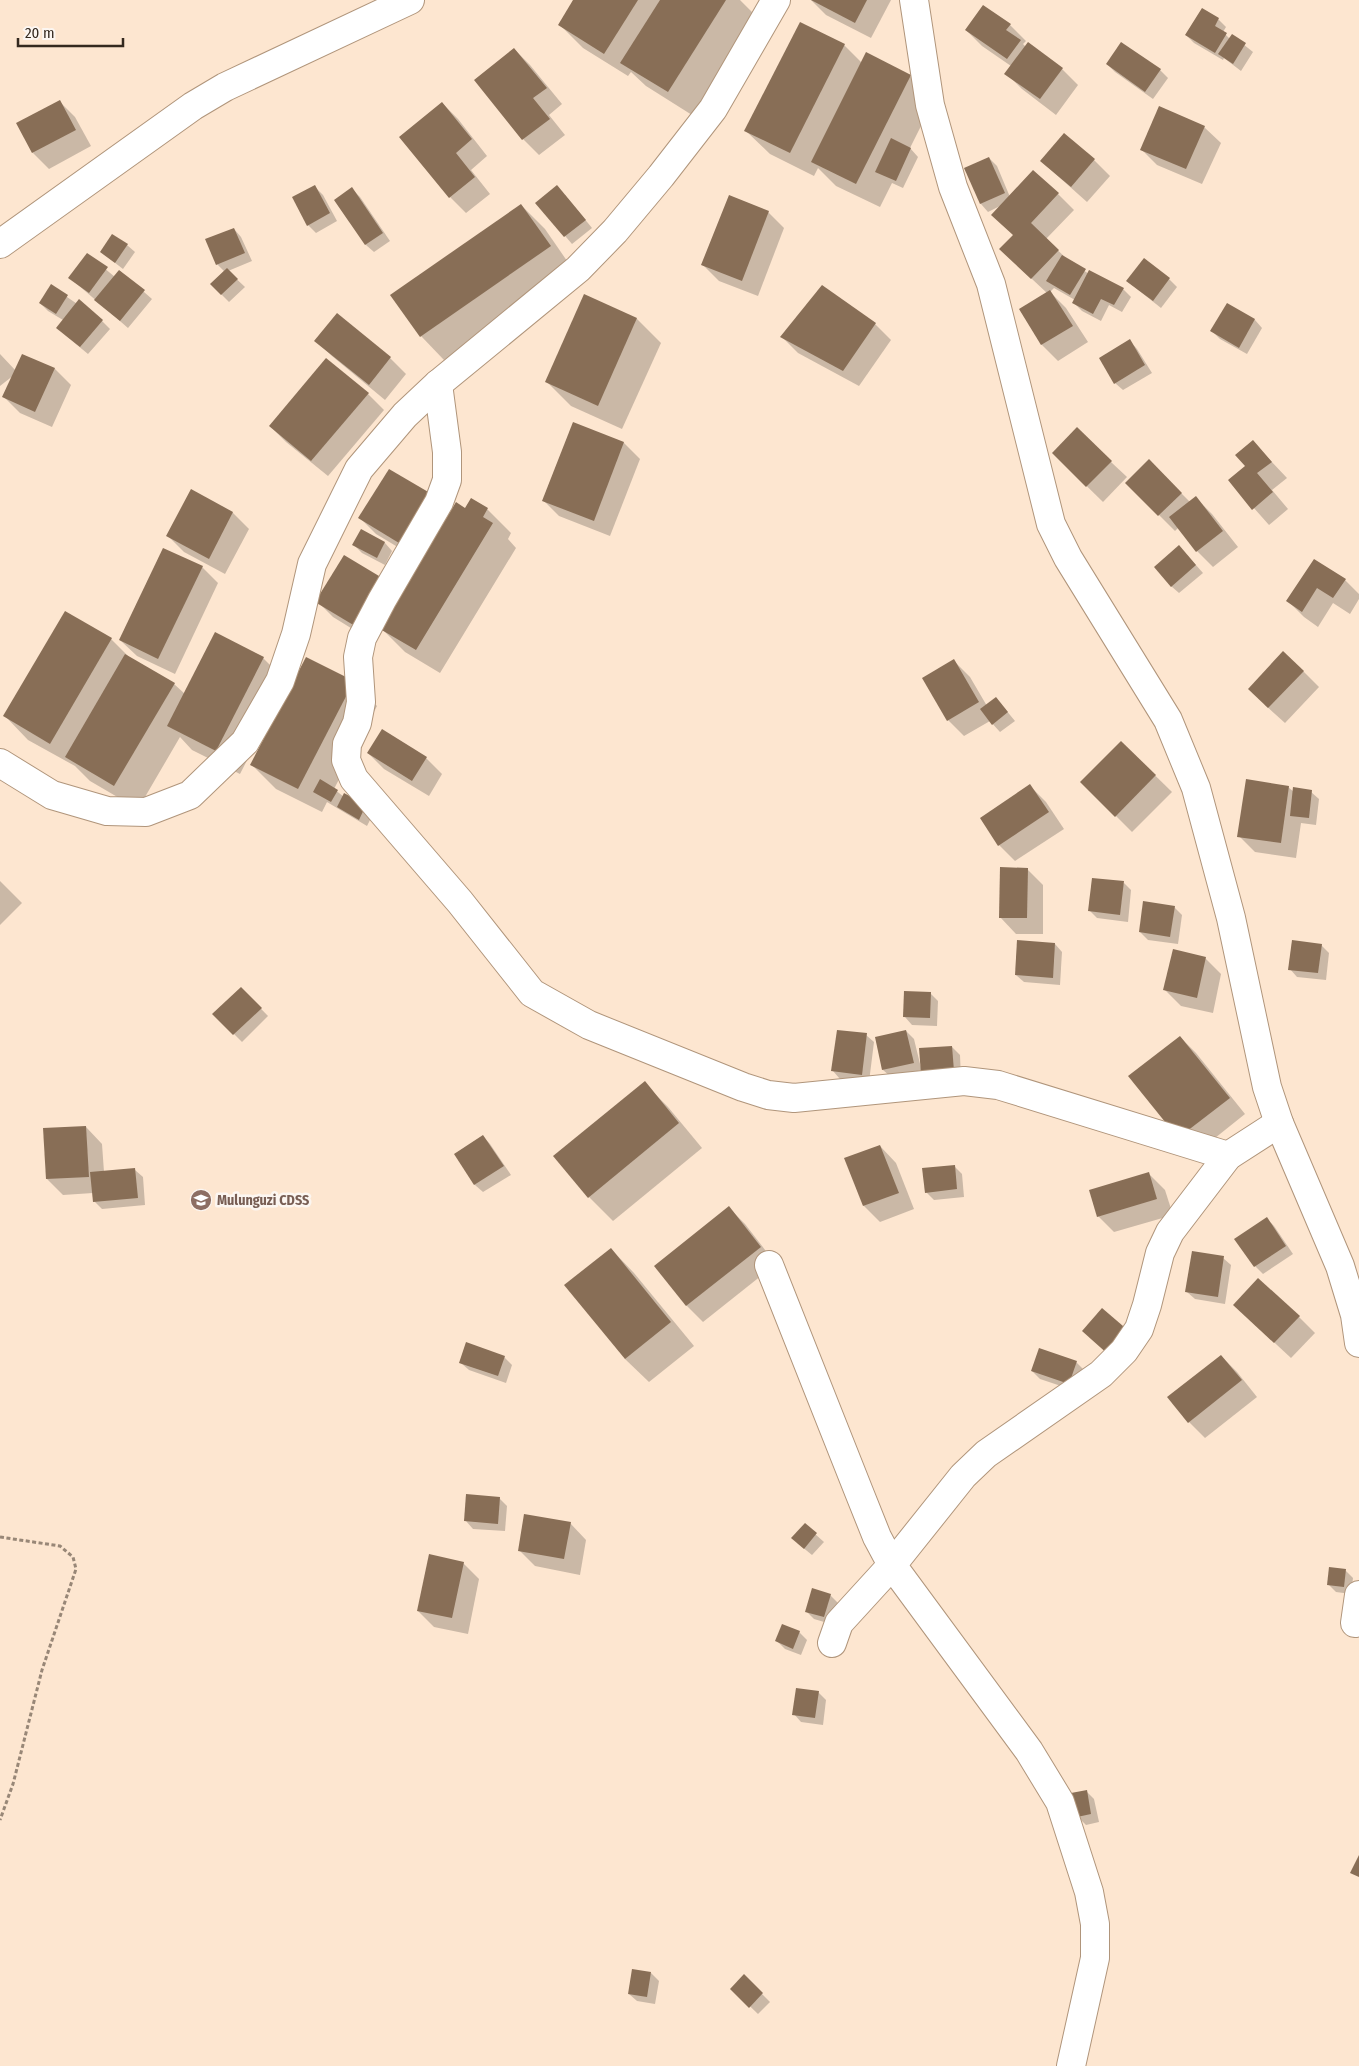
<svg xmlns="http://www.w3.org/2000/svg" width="1359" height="2066" font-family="'Fira Sans Condensed',sans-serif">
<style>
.shadow{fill:#0003}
.building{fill:#886e56}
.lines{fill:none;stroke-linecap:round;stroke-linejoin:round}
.minor-casing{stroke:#b0957b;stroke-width:30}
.path{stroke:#988777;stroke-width:3;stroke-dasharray:4 2.5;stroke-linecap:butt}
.minor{stroke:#fff;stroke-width:28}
.labels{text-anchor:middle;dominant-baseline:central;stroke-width:5;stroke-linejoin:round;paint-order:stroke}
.education-label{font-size:14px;font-weight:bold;fill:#785e54;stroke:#fcf6f1;text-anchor:start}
</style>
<rect width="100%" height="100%" fill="#fde6d0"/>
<g class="shadow">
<polygon points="575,0 740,0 755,15 692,115 646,86 631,72 628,76 583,48 559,24"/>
<polygon points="811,0 891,0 871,38 826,15"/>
<polygon points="1218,19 1226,27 1223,32 1230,39 1233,36 1253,52 1241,71 1224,58 1223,60 1194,43 1186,35"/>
<polygon points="1010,25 1026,41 1023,44 1026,47 1062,69 1078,85 1056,115 1022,89 1006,73 1011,66 982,46 966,30"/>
<polygon points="844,45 862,63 910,76 934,100 910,148 918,157 903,188 892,183 880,207 836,186 818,168 814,176 770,154 746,131"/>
<polygon points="514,49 530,65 562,104 549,115 565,135 539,155 523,139 475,80"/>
<polygon points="1107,64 1160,70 1168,78 1153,99 1115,72"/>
<polygon points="59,101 75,117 91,146 49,169 33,153"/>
<polygon points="442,103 458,119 487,156 471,170 490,194 466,213 450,197 400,137"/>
<polygon points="1204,127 1221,143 1202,184 1157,165 1141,149"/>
<polygon points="989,158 997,166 1010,197 1058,194 1074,210 1046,239 1068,260 1089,274 1123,289 1131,297 1122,312 1109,305 1101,321 1082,311 1074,303 1075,300 1054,288 1050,292 1066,308 1088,342 1058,361 1042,345 1020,310 1047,293 1017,265 1014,236 1002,205 988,212 981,204 965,169"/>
<polygon points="1094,160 1110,176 1087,202 1041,161"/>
<polygon points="315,187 323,195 337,221 316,233 308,225"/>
<polygon points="352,189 360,197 390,241 374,252 366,245 335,201"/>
<polygon points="565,195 592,228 572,244 537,203"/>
<polygon points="521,205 545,229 574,271 444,360 421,336"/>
<polygon points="768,212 784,228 758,296 719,281 703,265"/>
<polygon points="234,229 241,237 252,261 228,271 245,287 229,302 211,284 224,271 217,264"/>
<polygon points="127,245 135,252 123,269 101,252"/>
<polygon points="87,254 115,277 120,271 152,299 128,328 70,278"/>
<polygon points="1169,279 1177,287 1161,308 1127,281"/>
<polygon points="51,286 102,321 110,329 88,354 65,335 63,320 48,311 40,303"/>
<polygon points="584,296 637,319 661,343 622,429 571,406 547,382"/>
<polygon points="1227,305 1255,320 1262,328 1247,354 1220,339 1212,331"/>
<polygon points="875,324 891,340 859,386 798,353 782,337"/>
<polygon points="316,341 390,358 406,374 385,400 332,356"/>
<polygon points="1130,341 1137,349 1152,373 1123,390 1115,383"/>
<polygon points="0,354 16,371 23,355 55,369 71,385 52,427 20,413 4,397 14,375 0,386"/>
<polygon points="368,394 384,410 328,476 286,442 270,426"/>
<polygon points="573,424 624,443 640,459 610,536 559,516 543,500"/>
<polygon points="1253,442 1287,478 1272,490 1288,509 1269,525 1229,480 1246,467"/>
<polygon points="1053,453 1111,462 1127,477 1103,502"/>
<polygon points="1149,461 1190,502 1196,498 1212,514 1238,547 1213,567 1197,551 1179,527 1175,531 1127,483"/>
<polygon points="389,470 416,558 376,534 360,518"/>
<polygon points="192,491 233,513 249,529 225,574 184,552 168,536"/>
<polygon points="472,500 487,509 511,533 508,539 516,548 440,673 405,652 380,627 372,641 333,617 317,601 400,597"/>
<polygon points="362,530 385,543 392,551 385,565 362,553 354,545"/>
<polygon points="1187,555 1203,573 1179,593 1171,586"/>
<polygon points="1315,561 1345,580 1359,594 1359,599 1350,614 1333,603 1318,627 1304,617 1288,601"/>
<polygon points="202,567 218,583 175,674 137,656 120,640"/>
<polygon points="111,639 130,658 174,684 185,694 263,658 287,682 240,774 192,750 180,737 138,809 90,781 75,766 28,740 5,716"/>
<polygon points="954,661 970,677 987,706 996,698 1015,721 1000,732 990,721 964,736 948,720"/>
<polygon points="1303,671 1319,687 1285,723 1265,705"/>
<polygon points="353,682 377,706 334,789 344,797 373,814 367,826 327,802 322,812 276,789 252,765"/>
<polygon points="382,731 426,758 442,774 429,796 384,769 368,753"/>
<polygon points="1121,742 1172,792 1132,832 1082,782"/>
<polygon points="1030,786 1046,802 1064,829 1015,861 999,845 981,819"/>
<polygon points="1288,787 1294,792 1311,792 1319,799 1316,825 1301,823 1296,858 1255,852 1239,836"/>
<polygon points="1027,869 1043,885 1043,934 1016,934 1000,917"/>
<polygon points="0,881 22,903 0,925"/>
<polygon points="1124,883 1131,890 1128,922 1097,918 1089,910"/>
<polygon points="1174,907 1182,915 1178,944 1148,940 1140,932"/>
<polygon points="1055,944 1062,952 1060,985 1024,982 1016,975"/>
<polygon points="1321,945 1329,953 1326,980 1297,977 1290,969"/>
<polygon points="1205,958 1221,974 1213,1013 1181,1006 1165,990"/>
<polygon points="241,988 268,1016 242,1042 214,1014"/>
<polygon points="930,993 938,1001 937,1026 912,1025 905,1017"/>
<polygon points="906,1031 914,1039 921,1068 952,1047 960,1055 961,1079 922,1070 891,1077 883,1070"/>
<polygon points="866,1035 874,1042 869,1082 840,1079 833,1071"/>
<polygon points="1180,1037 1196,1053 1245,1114 1195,1154 1179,1138"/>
<polygon points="644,1083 668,1107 702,1148 613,1221 589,1197"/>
<polygon points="86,1127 102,1144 104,1172 135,1170 143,1177 145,1205 102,1209 94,1201 93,1193 63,1195 47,1179"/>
<polygon points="483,1136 490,1144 511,1175 483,1192 475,1185 455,1154"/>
<polygon points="880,1146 896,1163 914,1209 880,1222 864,1206"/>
<polygon points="954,1166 962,1174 964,1197 934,1200 926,1192"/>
<polygon points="1149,1174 1165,1190 1173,1215 1114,1232 1098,1216"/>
<polygon points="729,1208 745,1224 776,1264 703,1322 687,1306 655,1266"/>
<polygon points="1267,1219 1274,1226 1293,1254 1263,1274 1255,1266"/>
<polygon points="611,1249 634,1273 694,1346 649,1382 625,1359"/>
<polygon points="1223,1258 1231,1265 1225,1304 1195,1299 1187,1292"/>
<polygon points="1299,1317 1315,1333 1291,1358 1251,1321"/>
<polygon points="1221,1356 1237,1372 1257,1397 1205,1438 1189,1422"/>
<polygon points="504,1357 512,1365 506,1383 469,1370 461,1363"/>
<polygon points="1076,1362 1084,1370 1076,1391 1040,1379 1032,1371"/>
<polygon points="499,1498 507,1506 505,1531 473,1529 466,1521"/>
<polygon points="570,1523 586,1540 580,1575 535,1566 519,1550"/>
<polygon points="805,1525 824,1542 812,1555 801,1546"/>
<polygon points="463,1563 479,1579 468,1634 434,1627 418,1611"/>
<polygon points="1345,1570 1353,1578 1351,1594 1336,1592 1328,1584"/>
<polygon points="830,1595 838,1603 831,1624 814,1619 806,1611"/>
<polygon points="799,1632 807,1640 801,1655 785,1649 777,1641"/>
<polygon points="818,1692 826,1700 823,1725 801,1722 794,1714"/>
<polygon points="1086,1791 1094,1799 1099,1822 1086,1825 1078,1817"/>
<polygon points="651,1973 659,1981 655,2004 637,2001 629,1994"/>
<polygon points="744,1976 770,2002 758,2014 732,1989"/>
</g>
<g class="building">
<polygon points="573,0 638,0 604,54 558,25"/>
<polygon points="660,0 726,0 668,92 620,63"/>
<polygon points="811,0 867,0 855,23"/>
<polygon points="983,5 1011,24 1006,30 1021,40 1007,59 965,30"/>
<polygon points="1202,8 1219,18 1215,26 1227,33 1215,53 1185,35"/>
<polygon points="800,22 845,44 790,153 744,131"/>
<polygon points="1232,34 1246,43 1233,64 1218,54"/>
<polygon points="1028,42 1063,68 1040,99 1004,74"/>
<polygon points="1121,42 1161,69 1145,92 1106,64"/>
<polygon points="514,48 547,88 533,98 550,119 522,140 474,80"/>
<polygon points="866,52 911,75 856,184 811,162"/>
<polygon points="60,100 76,130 32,153 16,123"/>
<polygon points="442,102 472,139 456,153 475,177 449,198 399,137"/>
<polygon points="1159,106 1205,126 1186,169 1140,150"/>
<polygon points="1064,133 1095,159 1071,187 1040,161"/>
<polygon points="891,138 911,148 896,181 875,172"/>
<polygon points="989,157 1005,193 980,204 964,168"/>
<polygon points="1033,170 1059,193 1031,223 1059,250 1031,279 999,249 1013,235 991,215"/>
<polygon points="315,185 330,213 307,226 292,197"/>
<polygon points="557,185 586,220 564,237 535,203"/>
<polygon points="352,187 383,233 365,245 334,200"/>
<polygon points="729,195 769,211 742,281 701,265"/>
<polygon points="521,204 551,246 420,337 390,295"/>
<polygon points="234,228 245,253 216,265 205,239"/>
<polygon points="112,234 128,244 115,263 100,252"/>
<polygon points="87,253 108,267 89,293 68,278"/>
<polygon points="1062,255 1086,269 1070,295 1046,281"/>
<polygon points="1144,258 1170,278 1153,301 1126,281"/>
<polygon points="227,268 238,279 221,295 210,284"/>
<polygon points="119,270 145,290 120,321 94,300"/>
<polygon points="1089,270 1124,288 1114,305 1101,299 1093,314 1072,303"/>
<polygon points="51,284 68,295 56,314 39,303"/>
<polygon points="822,285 876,323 843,371 780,337"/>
<polygon points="1050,290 1073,326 1041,345 1019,309"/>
<polygon points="584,294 637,318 598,406 545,382"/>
<polygon points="79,299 103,320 80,347 56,328"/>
<polygon points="1227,303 1255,319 1239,348 1210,331"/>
<polygon points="337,313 391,357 369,385 314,341"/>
<polygon points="1130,339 1145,365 1114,384 1099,358"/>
<polygon points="22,354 55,368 35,412 2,397"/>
<polygon points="326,358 369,393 311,461 269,426"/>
<polygon points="573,422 624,442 594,521 542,501"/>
<polygon points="1077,427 1112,461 1086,487 1052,453"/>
<polygon points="1253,440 1272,462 1257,473 1273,492 1252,510 1228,480 1245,466 1235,455"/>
<polygon points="1149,459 1182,493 1158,516 1125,483"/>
<polygon points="389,469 430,493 399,543 358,518"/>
<polygon points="191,489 233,512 209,559 166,536"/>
<polygon points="1196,496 1223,531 1196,552 1169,517"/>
<polygon points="471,498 488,508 483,517 493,523 416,650 380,629 456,502 465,508"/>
<polygon points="361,529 385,542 377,558 352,545"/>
<polygon points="1179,545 1196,565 1171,587 1154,567"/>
<polygon points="163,548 203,566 158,659 119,640"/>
<polygon points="344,555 384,579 355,626 315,602"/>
<polygon points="1314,559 1346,579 1333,598 1317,588 1302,612 1286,601"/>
<polygon points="65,611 112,638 50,744 3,716"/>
<polygon points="215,632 264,657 216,751 167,726"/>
<polygon points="1283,651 1304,671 1268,708 1248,689"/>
<polygon points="125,654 175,683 114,786 65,757"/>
<polygon points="306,657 354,681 298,789 250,765"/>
<polygon points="954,659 979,702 947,721 922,678"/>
<polygon points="996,697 1008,712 992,725 980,709"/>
<polygon points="382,729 427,757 412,781 367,753"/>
<polygon points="1121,741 1156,775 1115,817 1080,782"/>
<polygon points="320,779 338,790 331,802 313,792"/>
<polygon points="1246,779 1289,786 1281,843 1237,837"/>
<polygon points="1030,784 1049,812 998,846 980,818"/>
<polygon points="1293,787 1312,790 1309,818 1290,816"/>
<polygon points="344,793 366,805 359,820 337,807"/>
<polygon points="1000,867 1028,868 1027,918 999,918"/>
<polygon points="1092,878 1124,881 1120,915 1088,911"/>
<polygon points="1143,901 1175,906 1170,937 1139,932"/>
<polygon points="1017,940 1055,943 1053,978 1015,975"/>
<polygon points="1292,940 1322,944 1318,973 1288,970"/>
<polygon points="1173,949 1206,957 1197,998 1163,990"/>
<polygon points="241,987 262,1008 233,1035 212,1014"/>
<polygon points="904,991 931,992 930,1018 903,1017"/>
<polygon points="837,1030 867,1033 862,1075 831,1071"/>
<polygon points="906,1030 914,1063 882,1070 875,1037"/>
<polygon points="1180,1036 1230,1098 1178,1138 1128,1076"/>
<polygon points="952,1046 954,1071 921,1074 919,1048"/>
<polygon points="645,1081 679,1123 588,1198 553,1156"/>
<polygon points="86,1126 89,1177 46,1179 43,1128"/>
<polygon points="483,1135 504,1166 474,1185 454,1154"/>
<polygon points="880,1145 899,1193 863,1206 844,1158"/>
<polygon points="955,1165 957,1189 925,1193 922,1168"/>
<polygon points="135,1168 138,1198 93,1202 90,1172"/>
<polygon points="1149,1172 1157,1199 1097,1217 1089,1190"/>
<polygon points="729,1206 761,1247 686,1306 654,1266"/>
<polygon points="1267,1217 1286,1246 1254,1267 1234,1239"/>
<polygon points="611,1248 671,1322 625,1359 564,1285"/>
<polygon points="1192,1251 1224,1256 1218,1297 1185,1292"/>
<polygon points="1258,1278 1300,1316 1274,1343 1233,1305"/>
<polygon points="1102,1308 1130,1332 1110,1356 1082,1331"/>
<polygon points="466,1342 505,1356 498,1376 459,1363"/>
<polygon points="1039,1348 1077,1361 1069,1384 1031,1371"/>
<polygon points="1221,1355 1242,1380 1188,1423 1167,1397"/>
<polygon points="466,1494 500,1497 498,1524 464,1521"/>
<polygon points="524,1514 571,1522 564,1559 518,1551"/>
<polygon points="805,1523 817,1533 804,1549 791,1538"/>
<polygon points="429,1554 464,1562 452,1618 417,1611"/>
<polygon points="1329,1567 1346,1569 1344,1587 1327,1585"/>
<polygon points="812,1588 831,1594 824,1617 805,1612"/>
<polygon points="782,1624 800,1631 793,1649 775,1641"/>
<polygon points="796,1688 819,1691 815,1718 792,1715"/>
<polygon points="1087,1790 1091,1814 1077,1817 1071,1793"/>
<polygon points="1359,1855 1359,1877 1350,1873"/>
<polygon points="632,1969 651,1972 647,1997 628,1994"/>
<polygon points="744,1974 763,1993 749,2008 730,1989"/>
</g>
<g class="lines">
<g class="minor-casing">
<g id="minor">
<polyline points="914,0 930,105 953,187 991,284 1051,524 1068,558 1168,720 1196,788 1231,918 1267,1087 1279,1123 1340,1266 1355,1315 1359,1343"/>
<polyline points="0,244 193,106 225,87 410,0"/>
<polyline points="438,384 447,452 447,480 439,502 382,600 362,638 358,657 361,702 357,723 347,744 346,760 354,779 460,902 532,993 589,1025 743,1087 768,1095 794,1098 964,1081 998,1085 1228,1156"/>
<polyline points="0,763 52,795 107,811 146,812 190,795 245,742 280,681 296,634 312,564 359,469 405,415 438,384 578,269 615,231 661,176 713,109 776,0"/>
<polyline points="769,1265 859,1492 877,1537 892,1565 839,1623 832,1643"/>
<polyline points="1355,1623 1359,1595"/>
<polyline points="1071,2066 1095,1958 1095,1924 1089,1892 1060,1802 1029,1751 892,1565 963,1476 986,1454 1101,1374 1124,1351 1139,1329 1147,1305 1160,1253 1170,1232 1228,1156 1279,1123"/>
</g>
</g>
<polyline class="path" points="0,1537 60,1546 73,1557 76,1569 42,1670 13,1784 0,1820"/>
<use href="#minor" class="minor"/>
</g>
<defs>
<g id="school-disc" transform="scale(1.125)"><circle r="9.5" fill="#8d6e63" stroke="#fcf6f1"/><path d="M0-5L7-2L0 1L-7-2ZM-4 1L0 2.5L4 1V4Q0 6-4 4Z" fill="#fff"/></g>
</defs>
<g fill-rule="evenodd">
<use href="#school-disc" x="201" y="1200"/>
</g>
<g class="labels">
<g class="education-label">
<text x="217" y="1200">Mulunguzi CDSS</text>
</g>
</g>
<path d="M18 38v8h105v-8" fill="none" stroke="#34291f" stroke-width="2.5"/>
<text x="25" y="38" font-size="15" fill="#34291f" stroke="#fcf6f1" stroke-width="4" paint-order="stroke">20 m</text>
</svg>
